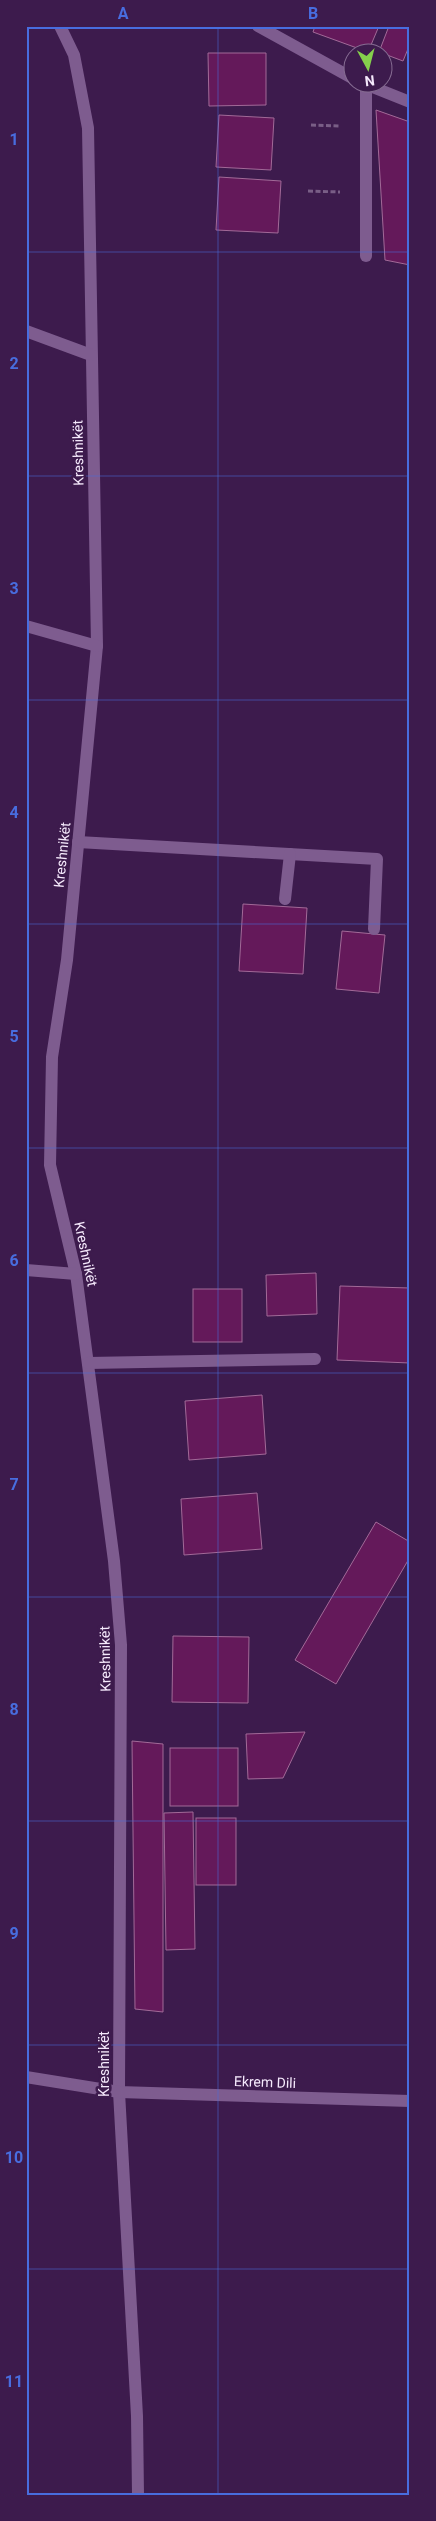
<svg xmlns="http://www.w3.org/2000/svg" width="436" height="2521" font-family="Roboto,sans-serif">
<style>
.building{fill:#64195a;stroke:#a26a98}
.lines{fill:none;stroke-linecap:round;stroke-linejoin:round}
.path{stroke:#795e86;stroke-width:3;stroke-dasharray:5 2.5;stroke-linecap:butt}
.minor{stroke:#7e5c8f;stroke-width:12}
.grid{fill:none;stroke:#486ddf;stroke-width:1;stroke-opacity:0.55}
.labels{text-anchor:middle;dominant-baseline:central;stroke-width:5;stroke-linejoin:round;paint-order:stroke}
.street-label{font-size:14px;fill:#f5e9fc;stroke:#3d1b4d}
.neatline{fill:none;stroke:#486ddf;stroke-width:2}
.grid-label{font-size:16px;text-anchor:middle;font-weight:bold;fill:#486ddf}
</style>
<rect width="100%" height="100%" fill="#3d1b4d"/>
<g class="building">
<polygon points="315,26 379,26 368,52 313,32"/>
<polygon points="389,26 410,26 410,44 403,61 379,52"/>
<polygon points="208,53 266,53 266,105 209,106"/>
<polygon points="376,110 410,122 410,265 385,260"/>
<polygon points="219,115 274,118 271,170 216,167"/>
<polygon points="219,177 281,181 278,233 216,230"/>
<polygon points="243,904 307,908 303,974 239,971"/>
<polygon points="342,931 385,935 379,993 336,989"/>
<polygon points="316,1273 317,1314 267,1316 266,1275"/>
<polygon points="340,1286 410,1288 410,1363 337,1360"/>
<rect x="193" y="1289" width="49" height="53"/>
<polygon points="262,1395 266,1454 189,1460 185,1401"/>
<polygon points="257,1493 262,1549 184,1555 181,1499"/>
<polygon points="376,1522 410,1542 410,1557 336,1684 295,1660"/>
<polygon points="173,1636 249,1637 248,1703 172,1702"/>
<polygon points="305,1732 283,1778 248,1779 246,1734"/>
<polygon points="132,1741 163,1744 163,2012 135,2009"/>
<rect x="170" y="1748" width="68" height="58"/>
<polygon points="193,1812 195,1949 166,1950 164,1813"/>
<rect x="196" y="1818" width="40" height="67"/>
</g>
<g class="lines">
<g class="path">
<polyline points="311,125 341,126"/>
<polyline points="308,191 340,192"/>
</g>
<g class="minor">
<polyline points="60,26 74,55 88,128 97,646 67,960 52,1057 50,1165 76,1274 114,1561 121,1645 119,2092 137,2416 138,2495"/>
<polyline points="258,26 354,79"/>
<polyline points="360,82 410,102"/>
<polyline points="366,256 366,86"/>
<polyline points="26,331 91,355"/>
<polyline points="26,626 97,646"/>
<polyline points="78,842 377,859 374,929"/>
<polyline points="285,899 290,854"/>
<polyline points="26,1270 76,1274"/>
<polyline points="88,1363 315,1359"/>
<polyline points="26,2077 119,2092 410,2101"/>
</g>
</g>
<path class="grid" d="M 218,26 L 218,2495M 26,252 L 410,252M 26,476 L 410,476M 26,700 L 410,700M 26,924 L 410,924M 26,1148 L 410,1148M 26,1373 L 410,1373M 26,1597 L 410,1597M 26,1821 L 410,1821M 26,2045 L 410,2045M 26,2269 L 410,2269"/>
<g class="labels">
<g class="street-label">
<text transform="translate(78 453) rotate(-91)">Kreshnikët</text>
<text transform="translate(62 855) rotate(-84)">Kreshnikët</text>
<text transform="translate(86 1254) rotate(78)">Kreshnikët</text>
<text transform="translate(105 1659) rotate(-91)">Kreshnikët</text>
<text transform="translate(104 2064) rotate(-90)">Kreshnikët</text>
<text transform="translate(265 2082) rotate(2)">Ekrem Dili</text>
</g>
</g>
<rect width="436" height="2521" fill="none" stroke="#3d1b4d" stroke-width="55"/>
<g transform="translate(368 68) rotate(173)"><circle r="24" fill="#3d1b4d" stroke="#876d93"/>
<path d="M0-4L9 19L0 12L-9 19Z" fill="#85cf4c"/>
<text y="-8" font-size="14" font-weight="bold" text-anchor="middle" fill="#f5e9fc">N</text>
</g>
<rect x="28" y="28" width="380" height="2466" class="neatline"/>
<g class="grid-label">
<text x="123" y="19">A</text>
<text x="313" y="19">B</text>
<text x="14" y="145">1</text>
<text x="14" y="369">2</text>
<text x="14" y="594">3</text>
<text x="14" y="818">4</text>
<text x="14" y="1042">5</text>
<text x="14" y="1266">6</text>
<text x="14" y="1490">7</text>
<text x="14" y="1715">8</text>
<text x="14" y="1939">9</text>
<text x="14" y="2163">10</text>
<text x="14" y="2387">11</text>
</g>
</svg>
